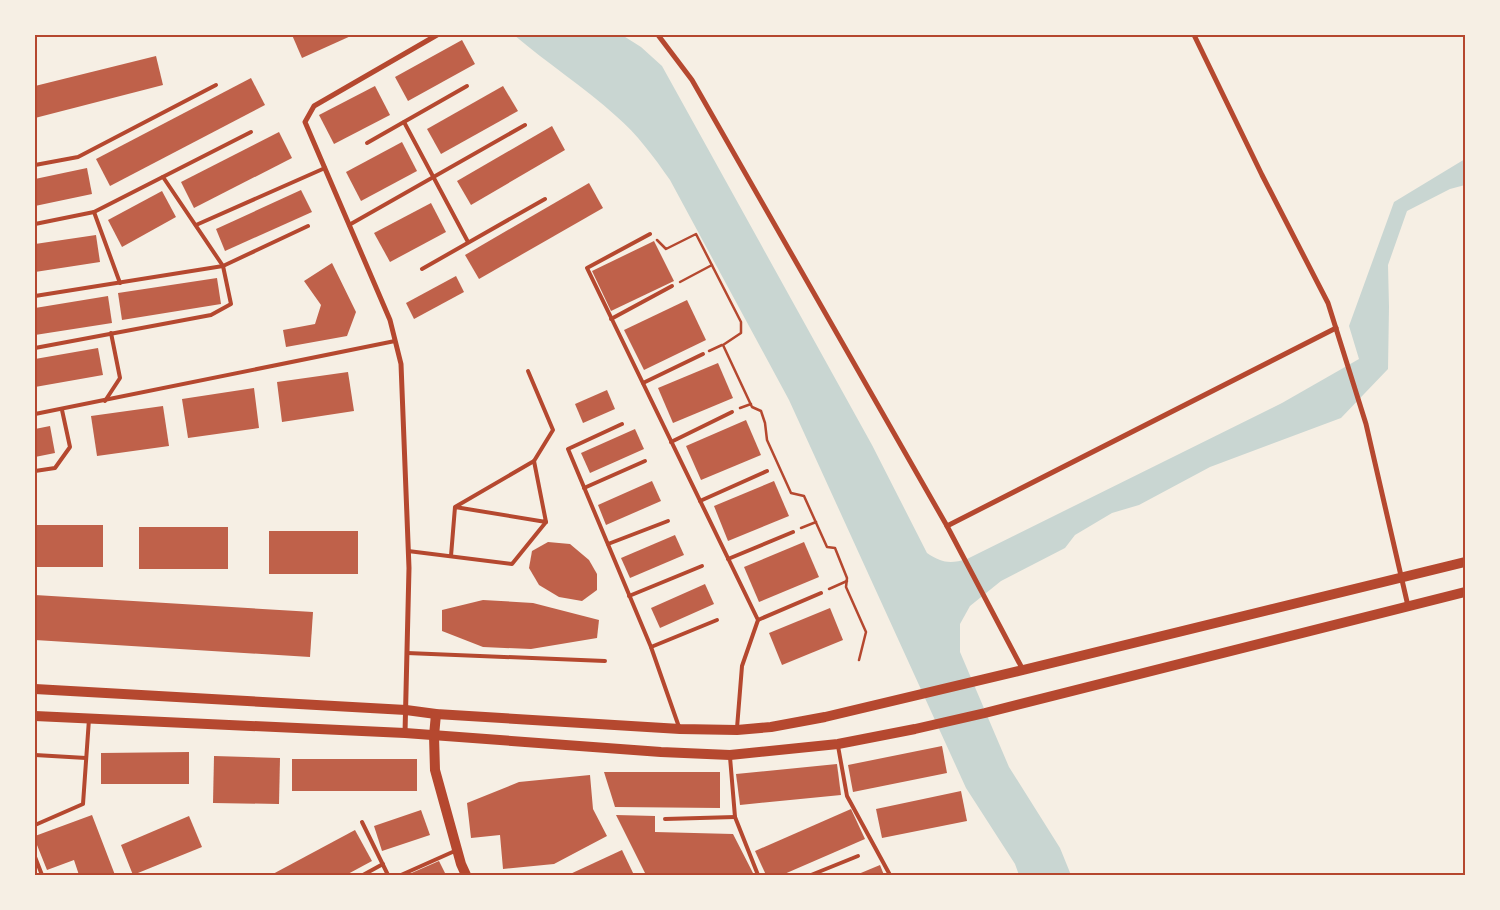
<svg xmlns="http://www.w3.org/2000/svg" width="1500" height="910" font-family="Manrope,sans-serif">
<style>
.water{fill:#c9d6d2}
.building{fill:#bf614a}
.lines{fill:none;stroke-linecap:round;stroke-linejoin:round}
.path{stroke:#b5482f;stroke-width:2.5}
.service{stroke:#b5482f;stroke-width:4}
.minor{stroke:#b5482f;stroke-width:5}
.secondary{stroke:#b5482f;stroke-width:10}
.neatline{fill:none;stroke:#b5482f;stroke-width:2}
</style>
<rect width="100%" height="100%" fill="#f6efe4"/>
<path class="water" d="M 514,35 L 622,35 L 641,47 L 662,66 L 872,445 L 927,553 C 942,563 950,564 967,559 L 1282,403 L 1359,359 L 1349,326 L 1394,202 L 1465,159 L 1465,185 L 1450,189 L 1407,211 L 1388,265 L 1389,307 L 1388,369 L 1341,418 L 1210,467 L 1139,505 L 1112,513 L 1075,535 L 1065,548 L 1001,581 L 970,606 L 960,624 L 960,652 L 1009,767 L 1060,848 L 1071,875 L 1019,875 L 1015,864 L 966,788 L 789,400 L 670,180 C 654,157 637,134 616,116 C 584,87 547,63 514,35 Z"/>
<g class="building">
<polygon points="292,35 353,35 302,58"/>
<polygon points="462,40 475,64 408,101 395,77"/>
<polygon points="156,56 163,85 35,118 35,86"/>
<polygon points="251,78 265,105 110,186 96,159"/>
<polygon points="375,86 390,115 334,144 319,115"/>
<polygon points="503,86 518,111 441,154 427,129"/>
<polygon points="552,126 565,150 471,205 457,181"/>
<polygon points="279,132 292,158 194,208 181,182"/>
<polygon points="402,142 417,171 361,201 346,172"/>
<polygon points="87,168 92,194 35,206 35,179"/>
<polygon points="589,183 603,208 479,279 465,255"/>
<polygon points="301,190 312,212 225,251 216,229"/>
<polygon points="162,191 176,217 122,247 108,220"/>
<polygon points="431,203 446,232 390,262 374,233"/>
<polygon points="96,235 100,262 35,272 35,244"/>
<polygon points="654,241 674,281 611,311 592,271"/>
<polygon points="332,263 356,312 347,336 286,347 283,330 315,324 321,305 304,281"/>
<polygon points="456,276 464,292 414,319 406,303"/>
<polygon points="217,278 221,304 122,320 118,293"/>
<polygon points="108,296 112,323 35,335 35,308"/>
<polygon points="687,300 706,340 644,370 624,330"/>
<polygon points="98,348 103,375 35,387 35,359"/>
<polygon points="718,363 733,398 673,423 658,388"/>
<polygon points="348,372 354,411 282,422 277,382"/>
<polygon points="254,388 259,428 188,438 182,399"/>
<polygon points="607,390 615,409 583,423 575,404"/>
<polygon points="163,406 169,446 97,456 91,416"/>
<polygon points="746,420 761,455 701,480 686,446"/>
<polygon points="50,426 55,453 35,457 35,429"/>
<polygon points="635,429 644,449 590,473 581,453"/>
<polygon points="652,481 661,501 606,525 598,505"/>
<polygon points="774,481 789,516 728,541 714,506"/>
<rect x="35" y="525" width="68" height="42"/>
<rect x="139" y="527" width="89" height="42"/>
<rect x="269" y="531" width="89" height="43"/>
<polygon points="675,535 684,555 630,578 621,558"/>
<polygon points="548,542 570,544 589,560 597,574 597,590 582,601 559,597 539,585 529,568 532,551"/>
<polygon points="804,542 819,577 759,602 744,567"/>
<polygon points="705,584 714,604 660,628 651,608"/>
<polygon points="35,595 313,612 310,657 35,640"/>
<polygon points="483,600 533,603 599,620 597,638 531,649 483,647 442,631 442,610"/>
<polygon points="830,608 843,640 782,665 769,633"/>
<polygon points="942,746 947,773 853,792 848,765"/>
<polygon points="189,752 189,784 101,784 101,753"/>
<polygon points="214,756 280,758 279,804 213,803"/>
<rect x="292" y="759" width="125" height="32"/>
<polygon points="837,764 841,795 740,805 736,774"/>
<polygon points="604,772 720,772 720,808 615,807"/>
<polygon points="590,775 593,809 607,836 554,864 503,869 500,835 471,838 467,803 519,782"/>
<polygon points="961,791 967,821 882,838 876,809"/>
<polygon points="851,809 865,839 782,875 766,875 755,851"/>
<polygon points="421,810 430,835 382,851 374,826"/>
<polygon points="92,815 115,875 79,875 74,860 47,870 35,840 35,836"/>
<polygon points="616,815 655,816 655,832 733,834 753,873 749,875 646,875"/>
<polygon points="189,816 202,847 133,875 121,845"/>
<polygon points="355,830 372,861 346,875 271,875"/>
<polygon points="622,850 634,875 568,875"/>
<polygon points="439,861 446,875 407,875"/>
<polygon points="880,865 884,875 856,875"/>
</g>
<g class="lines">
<g class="path">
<polyline points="657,240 666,249 696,234 741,322 741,333 723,345 752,407 761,411 765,423 767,440 791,493 804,496 827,547 835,548 847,578 846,587 866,632 859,660"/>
<polyline points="680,282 712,265"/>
<polyline points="709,351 722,345"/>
<polyline points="740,408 751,404"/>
<polyline points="801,528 816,522"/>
<polyline points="829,589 847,581"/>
</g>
<g class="service">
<polyline points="404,122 468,242"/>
<polyline points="367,143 467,86"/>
<polyline points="35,165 78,157 216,85"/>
<polyline points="94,212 120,283"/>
<polyline points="35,224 94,212 251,132"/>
<polyline points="196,225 325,168"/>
<polyline points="349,225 525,125"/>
<polyline points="650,234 587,268 758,620 742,666 737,728"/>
<polyline points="422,269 545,199"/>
<polyline points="35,296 223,266 308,226"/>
<polyline points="611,319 672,286"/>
<polyline points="35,348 211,315 231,304 223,266 163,177"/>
<polyline points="528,371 553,430 534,461"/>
<polyline points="643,383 703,354"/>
<polyline points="105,401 120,378 111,333"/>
<polyline points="35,414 395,341"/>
<polyline points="622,424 568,449 651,647 679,727"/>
<polyline points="671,442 732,412"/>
<polyline points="35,471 55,468 70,447 62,410"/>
<polyline points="584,488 645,461"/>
<polyline points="700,501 767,471"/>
<polyline points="608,544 668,521"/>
<polyline points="408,551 512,564 546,522"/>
<polyline points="451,556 455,507 534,461 546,522 455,507"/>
<polyline points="728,559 793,532"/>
<polyline points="629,596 702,566"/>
<polyline points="758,620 821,593"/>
<polyline points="651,647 717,620"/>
<polyline points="407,653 605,661"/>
<polyline points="838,746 847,796 890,875"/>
<polyline points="35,755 86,758"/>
<polyline points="730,757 735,817 758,875"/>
<polyline points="665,819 735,817"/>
<polyline points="362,822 388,875"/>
<polyline points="35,825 83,804 89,719"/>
<polyline points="35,857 42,875"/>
<polyline points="363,875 383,864"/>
<polyline points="401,875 457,850"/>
<polyline points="811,875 858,856"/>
</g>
<g class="minor">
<polyline points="658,35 692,80 947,526 1023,670"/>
<polyline points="1194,35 1262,175 1328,303 1366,424 1408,606"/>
<polyline points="947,526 1336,328"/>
<polyline points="405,733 409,568 401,364 390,320 305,122 314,106 437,35"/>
</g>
<g class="secondary">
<polyline points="35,689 406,710 436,714 680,729 737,730 771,727 825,717 1023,670 1465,562"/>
<polyline points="436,714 434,736 435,770 461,864 466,875"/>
<polyline points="35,716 405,733 661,752 730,755 838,744 915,729 985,713 1465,592"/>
</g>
</g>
<rect width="1500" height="910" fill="none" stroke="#f6efe4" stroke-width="72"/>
<rect x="36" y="36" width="1428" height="838" class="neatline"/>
</svg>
